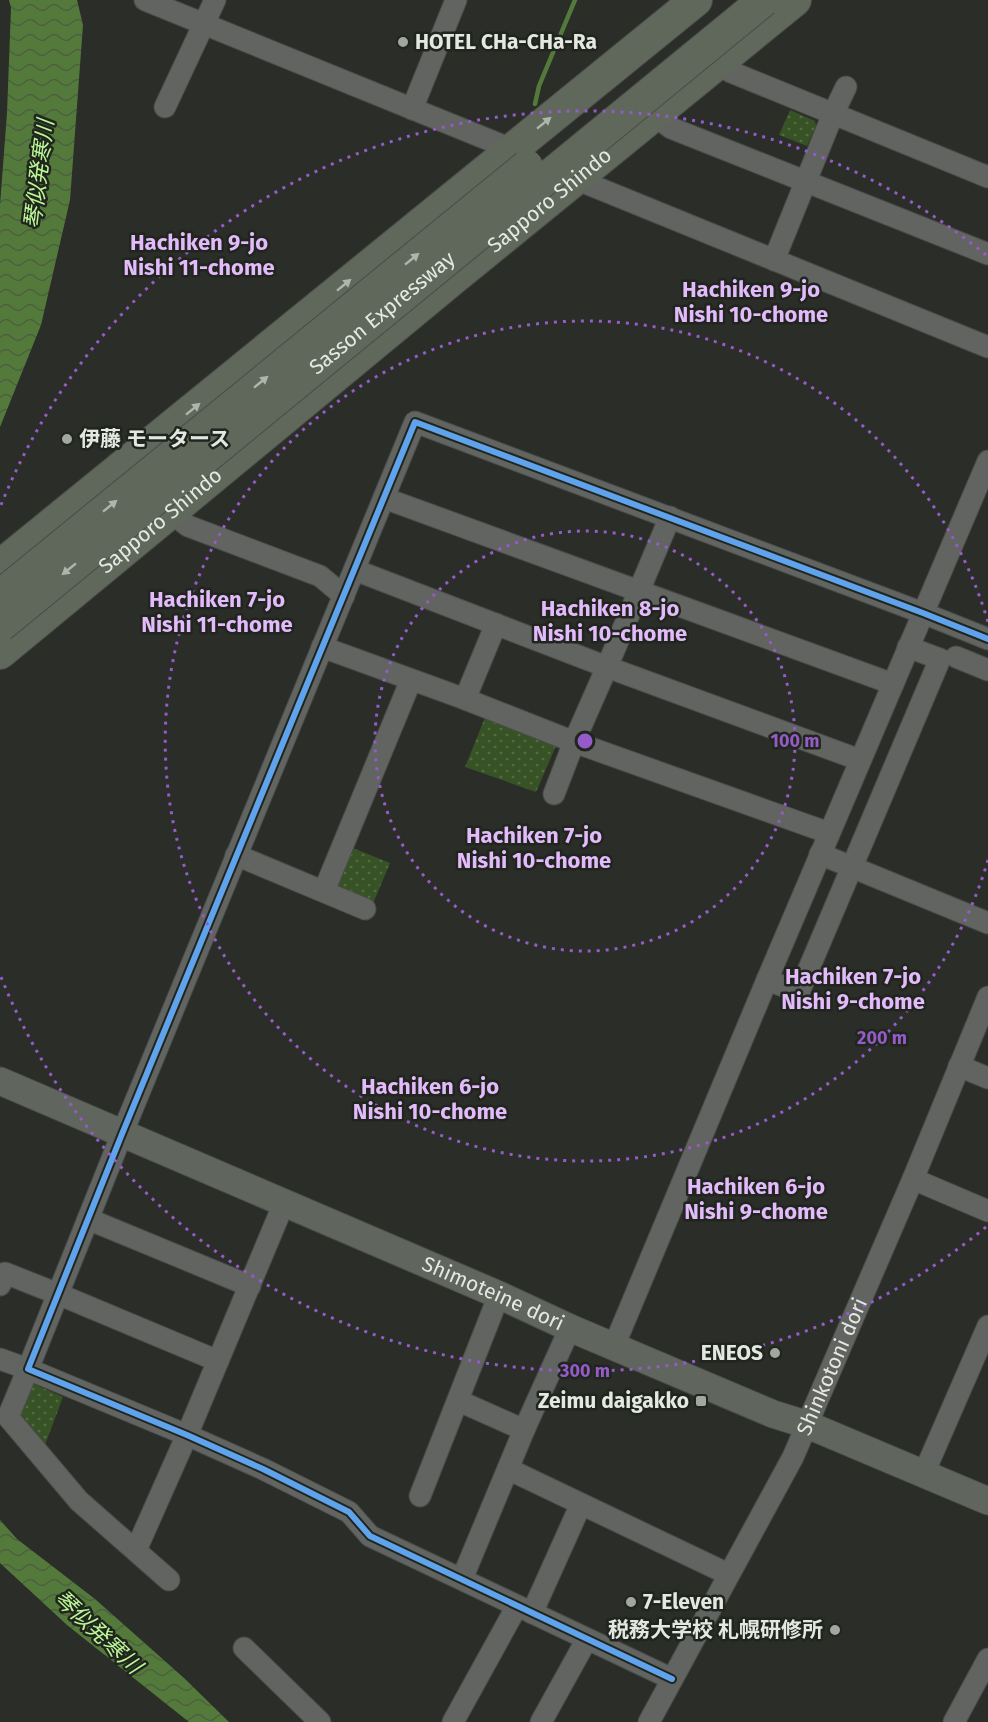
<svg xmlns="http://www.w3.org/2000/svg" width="988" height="1722" font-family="'Fira Sans','Noto Sans JP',sans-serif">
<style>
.park{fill:url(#park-dots)}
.water{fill:url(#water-waves)}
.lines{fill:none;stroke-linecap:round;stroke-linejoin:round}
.stream{stroke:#547a3b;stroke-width:4.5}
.minor-casing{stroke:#494b48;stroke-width:23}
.major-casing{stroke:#494b48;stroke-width:29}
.highway-casing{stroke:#494b48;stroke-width:34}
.minor{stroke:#616460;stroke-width:21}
.major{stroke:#60665d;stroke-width:27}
.highway{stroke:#60685b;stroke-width:32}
.highway-bridge-casing{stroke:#494b48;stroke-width:34;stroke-linecap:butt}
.highway-bridge{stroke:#60685b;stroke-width:32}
.cycleway-casing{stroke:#20251d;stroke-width:10}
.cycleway{stroke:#60a3ed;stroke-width:6}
.oneway{fill:#afb5ac}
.ring{fill:none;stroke:#955bc8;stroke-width:3;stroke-dasharray:3 6}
.poi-dot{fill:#a3a7a1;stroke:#20251d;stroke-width:2}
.labels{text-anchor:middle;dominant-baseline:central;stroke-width:5;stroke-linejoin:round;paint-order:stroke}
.poi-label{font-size:21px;font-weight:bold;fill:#e4e8e2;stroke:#20251d;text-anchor:start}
.street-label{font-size:21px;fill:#e4e8e2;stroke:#20251d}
.water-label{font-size:22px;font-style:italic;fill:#bbf797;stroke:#20251d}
.neighbourhood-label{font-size:22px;font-weight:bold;fill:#e3bafc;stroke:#20251d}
.centre{fill:#955bc8;stroke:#20251d;stroke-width:3}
.ring-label{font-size:18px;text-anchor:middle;font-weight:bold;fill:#955bc8;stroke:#20251d;stroke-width:5;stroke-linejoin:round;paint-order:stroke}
</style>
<defs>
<pattern id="park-dots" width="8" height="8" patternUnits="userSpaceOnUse" patternTransform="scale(1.5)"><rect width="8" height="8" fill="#375325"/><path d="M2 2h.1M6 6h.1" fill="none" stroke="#546c44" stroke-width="1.8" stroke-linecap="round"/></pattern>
<pattern id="water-waves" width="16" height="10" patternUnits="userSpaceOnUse" patternTransform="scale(1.5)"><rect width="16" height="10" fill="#547a3b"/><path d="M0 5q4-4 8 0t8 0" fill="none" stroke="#4c6040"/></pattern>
</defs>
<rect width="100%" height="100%" fill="#2a2d28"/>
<g class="park">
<polygon points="790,110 815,121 816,126 807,146 779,135"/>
<polygon points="486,715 555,741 556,746 536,792 465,767"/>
<polygon points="353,848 390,863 372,906 335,886"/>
<polygon points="30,1382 63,1397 45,1445 18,1417"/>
</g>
<g class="water">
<polygon points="9,0 77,0 83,25 70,200 41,325 0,427 0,205 7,113 11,8"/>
<polygon points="0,1520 17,1539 95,1599 184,1678 229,1722 189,1722 67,1625 0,1563"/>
</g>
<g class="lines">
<polyline class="stream" points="535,104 539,86 575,0"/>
<g class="minor-casing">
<g id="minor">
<polyline points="145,0 521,153"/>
<polyline points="718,63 731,72 988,177"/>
<polyline points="165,107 215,0"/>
<polyline points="412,109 456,0"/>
<polyline points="654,115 671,128 988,254"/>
<polyline points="570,171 580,175 588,184 988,347"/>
<polyline points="774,260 833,114 846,87"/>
<polyline points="384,498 893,684"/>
<polyline points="170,512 188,526 320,576 344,596"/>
<polyline points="355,570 607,667 860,760"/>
<polyline points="322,647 465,699 574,742 829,833"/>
<polyline points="956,657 988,670"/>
<polyline points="465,699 496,624"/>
<polyline points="554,794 574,742 607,667 670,517"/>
<polyline points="820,854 988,923"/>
<polyline points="236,855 365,909"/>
<polyline points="324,891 411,680"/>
<polyline points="767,980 799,992 940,659 908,647"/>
<polyline points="959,1066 988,1078"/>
<polyline points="913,1179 988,1211"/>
<polyline points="88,1219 250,1286"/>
<polyline points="0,1285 5,1273 58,1294 218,1361"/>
<polyline points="614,1346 767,980 988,461"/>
<polyline points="0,1359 28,1369 8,1417 79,1501 169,1580"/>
<polyline points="459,1401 524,1430"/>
<polyline points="508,1469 728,1574"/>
<polyline points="924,1473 988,1326"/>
<polyline points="420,1496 499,1295"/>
<polyline points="136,1550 187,1435 284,1203"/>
<polyline points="462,1579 524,1430 570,1328"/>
<polyline points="532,1613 581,1504"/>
<polyline points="244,1648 320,1722"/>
<polyline points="672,1679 370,1536 349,1512 263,1469 187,1435 28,1369 122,1134 415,422 923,613 988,639"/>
<polyline points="453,1722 517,1606"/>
<polyline points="541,1722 587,1639"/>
<path id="s1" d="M 649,1722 L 793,1457 L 913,1179 L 988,997"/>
<polyline points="954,1722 988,1659"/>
</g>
</g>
<g class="major-casing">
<g id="major">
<path id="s2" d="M 0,1081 L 499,1295 L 570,1328 L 773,1414 L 808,1425 L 988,1501"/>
</g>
</g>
<g class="highway-casing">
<g id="highway">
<polyline points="0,566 696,0"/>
<path id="s3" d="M 0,653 L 454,278 L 795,0"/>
</g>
</g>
<use href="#minor" class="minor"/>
<use href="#major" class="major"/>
<use href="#highway" class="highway"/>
<g class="highway-bridge-casing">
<g id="highway-bridge">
<polyline points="0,596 527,166"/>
<path id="s4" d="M 0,626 L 764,0"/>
</g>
</g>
<use href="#highway-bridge" class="highway-bridge"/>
<g class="cycleway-casing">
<polyline id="cycleway" points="672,1679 370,1536 349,1512 263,1469 187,1435 28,1369 122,1134 415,422 923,613 988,639"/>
</g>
<use href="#cycleway" class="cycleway"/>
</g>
<defs><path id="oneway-solid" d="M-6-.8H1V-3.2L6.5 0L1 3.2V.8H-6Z" transform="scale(1.5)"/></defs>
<g class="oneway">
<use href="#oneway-solid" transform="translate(544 123) rotate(-39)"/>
<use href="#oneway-solid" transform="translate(412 259) rotate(-39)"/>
<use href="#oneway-solid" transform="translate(344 285) rotate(-39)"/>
<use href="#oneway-solid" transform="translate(261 382) rotate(-39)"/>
<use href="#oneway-solid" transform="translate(193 409) rotate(-39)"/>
<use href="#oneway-solid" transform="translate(110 506) rotate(-39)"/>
<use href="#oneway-solid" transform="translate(69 569) rotate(141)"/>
</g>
<g class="ring">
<circle cx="585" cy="741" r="210"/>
<path d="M988 860A420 420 0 1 1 988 622"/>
<path d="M986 1227A630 630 0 0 1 1 977M1 505A630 630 0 0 1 986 255"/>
</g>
<g class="poi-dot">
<circle cx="403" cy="42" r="6"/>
<circle cx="67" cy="439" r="6"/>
<circle cx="775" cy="1353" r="6"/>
<rect x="695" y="1395" width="12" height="12" rx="3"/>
<circle cx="631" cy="1602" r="6"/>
<circle cx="835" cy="1630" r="6"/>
</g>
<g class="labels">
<g class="poi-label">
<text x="415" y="42">HOTEL CHa-CHa-Ra</text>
<text x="79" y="439">伊藤 モータース</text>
<text x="763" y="1353" text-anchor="end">ENEOS</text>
<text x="689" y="1401" text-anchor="end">Zeimu daigakko</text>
<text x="643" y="1602">7-Eleven</text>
<text x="823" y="1630" text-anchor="end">税務大学校 札幌研修所</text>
</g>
<g class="street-label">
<text stroke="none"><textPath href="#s3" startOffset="712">Sapporo Shindo</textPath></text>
<text stroke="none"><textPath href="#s4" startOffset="494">Sasson Expressway</textPath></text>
<text stroke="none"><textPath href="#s3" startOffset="208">Sapporo Shindo</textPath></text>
<text stroke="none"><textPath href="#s2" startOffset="537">Shimoteine dori</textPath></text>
<text stroke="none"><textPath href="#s1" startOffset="400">Shinkotoni dori</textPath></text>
</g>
<g class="water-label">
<text transform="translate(39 174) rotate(-83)">琴似発寒川</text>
<text transform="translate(98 1632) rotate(43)">琴似発寒川</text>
</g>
<g class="neighbourhood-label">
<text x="199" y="242">Hachiken 9-jo<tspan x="199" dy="25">Nishi 11-chome</tspan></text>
<text x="751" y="289">Hachiken 9-jo<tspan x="751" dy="25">Nishi 10-chome</tspan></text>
<text x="217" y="599">Hachiken 7-jo<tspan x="217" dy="25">Nishi 11-chome</tspan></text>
<text x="610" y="608">Hachiken 8-jo<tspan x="610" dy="25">Nishi 10-chome</tspan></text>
<text x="534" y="835">Hachiken 7-jo<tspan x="534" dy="25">Nishi 10-chome</tspan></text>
<text x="853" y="976">Hachiken 7-jo<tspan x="853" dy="25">Nishi 9-chome</tspan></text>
<text x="430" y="1086">Hachiken 6-jo<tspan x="430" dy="25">Nishi 10-chome</tspan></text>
<text x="756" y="1186">Hachiken 6-jo<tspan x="756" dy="25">Nishi 9-chome</tspan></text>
</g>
</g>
<circle cx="585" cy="741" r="9" class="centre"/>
<g class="ring-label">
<text x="795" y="747">100 m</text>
<text x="882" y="1044">200 m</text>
<text x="585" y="1377">300 m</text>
</g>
</svg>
